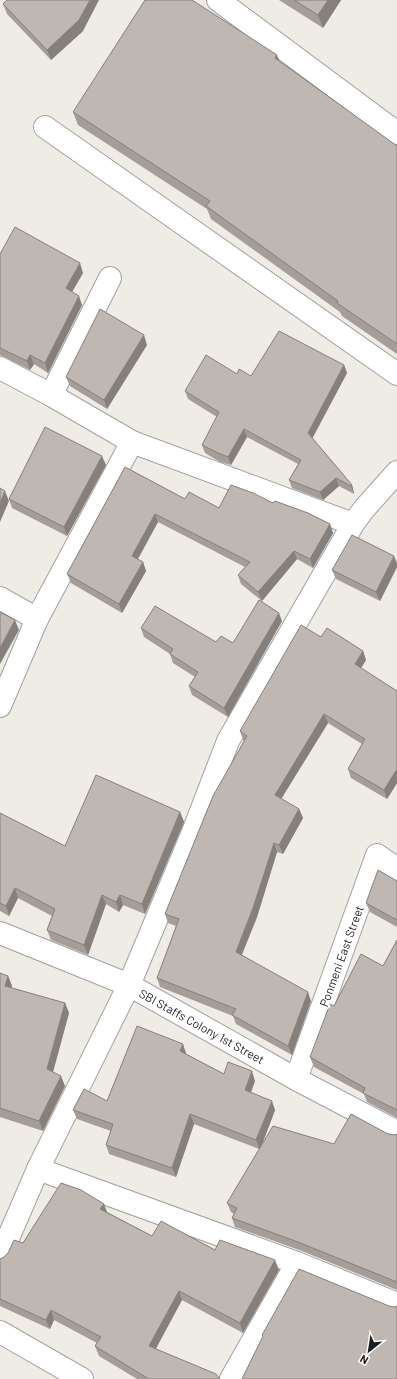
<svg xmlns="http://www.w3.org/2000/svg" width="397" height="1379" font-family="Barlow,sans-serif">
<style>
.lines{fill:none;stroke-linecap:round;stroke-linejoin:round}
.minor-casing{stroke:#a2a2a2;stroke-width:24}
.minor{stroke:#fff;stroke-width:22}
.wall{fill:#a49d99}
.shaded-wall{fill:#86807d}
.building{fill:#bfb7b2;stroke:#86807d}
.labels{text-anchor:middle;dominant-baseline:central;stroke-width:4;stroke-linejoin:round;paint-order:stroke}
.street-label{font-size:12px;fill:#1e1e1e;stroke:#fff}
</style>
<rect width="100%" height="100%" fill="#efebe5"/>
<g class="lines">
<g class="minor-casing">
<g id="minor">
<polyline points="218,0 397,133"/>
<polyline points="45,127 397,374"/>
<polyline points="0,368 51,395 132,442 37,619 0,598"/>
<polyline points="51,395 110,278"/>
<polyline points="132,442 353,524 364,509 397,472"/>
<polyline points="0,706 37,619"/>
<polyline points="0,933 129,985 296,1079 397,1132"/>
<polyline points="296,1079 377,855 397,869"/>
<polyline points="38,1169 129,985 193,832 228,741 353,524"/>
<polyline points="0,1257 38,1169 297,1263 397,1304"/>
<polyline points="0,1332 82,1379"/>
<polyline points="231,1379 297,1263"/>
</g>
</g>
<use href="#minor" class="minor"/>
</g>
<g class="wall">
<polygon points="279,0 341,0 323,28"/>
<polygon points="3,4 83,31 51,60 7,14"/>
<polygon points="280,62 397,146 397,354 342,316 340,312 211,219 207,209 78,125 73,112"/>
<polygon points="0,254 83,273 72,292 82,305 48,373 34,364 30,370 0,355"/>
<polygon points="147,345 107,409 70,386 66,377"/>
<polygon points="344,365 347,373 312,438 352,485 354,493 354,494 339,486 323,500 292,488 289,480 298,464 247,437 231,465 220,462 205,453 202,445 217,417 188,399 185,391 237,374 251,376"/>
<polygon points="106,465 67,536 12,508 9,499"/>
<polygon points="125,467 185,499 219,508 273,503 330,524 333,533 313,568 297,559 262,601 241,584 238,575 245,567 158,522 138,559 143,562 146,571 122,613 71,583 67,574"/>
<polygon points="397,563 397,567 380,601 336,579 332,570"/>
<polygon points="282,621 228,717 192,695 189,686 195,677 173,663 170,654 144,637 141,628 216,642 233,643"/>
<polygon points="321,637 363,651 366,660 361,668 397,691 397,783 387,799 351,778 348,769 362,744 328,723 281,799 299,809 303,818 283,854 277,852 257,917 242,955 311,1001 292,1055 236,1024 233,1016 160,987 157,978 176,926 168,923 165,914 244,741 243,740 240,731"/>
<polygon points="180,812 184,822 145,914 123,905 119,912 106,904 88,955 51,940 47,930 52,916 18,898 9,916 0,911 0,813 65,846"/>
<polygon points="397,881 397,927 370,912 366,903"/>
<polygon points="397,940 397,1118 367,1102 364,1094 314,1067 310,1057 334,1006 383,966"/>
<polygon points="0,973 8,976 12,986 11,988 65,1003 69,1013 53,1072 65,1086 43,1131 0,1117"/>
<polygon points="186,1053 186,1054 224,1074 255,1081 251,1093 275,1110 261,1147 334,1144 388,1134 394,1135 397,1134 397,1290 302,1251 235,1227 232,1218 234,1214 231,1212 227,1203 259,1149 194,1124 176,1177 109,1154 106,1145 111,1131 77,1119 73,1110 107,1101"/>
<polygon points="104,1204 107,1212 152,1236 215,1250 279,1270 243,1333 182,1300 156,1349 220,1379 137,1379 99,1356 95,1346 97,1343 54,1320 50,1329 0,1306 0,1259 4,1257 23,1243"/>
</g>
<g class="shaded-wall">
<polygon points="90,0 99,0 83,31 51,60 47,50"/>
<polygon points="328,0 341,0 323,28 318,15"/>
<polygon points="277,55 282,68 275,58"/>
<polygon points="80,263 83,273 69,297 66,288"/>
<polygon points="79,296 82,305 48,373 45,363"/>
<polygon points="144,335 147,345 107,409 104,400"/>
<polygon points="30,355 34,364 30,370 27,361"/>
<polygon points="344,365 347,373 311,441 308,433"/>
<polygon points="244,429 247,437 231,465 228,457"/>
<polygon points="102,456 106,465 67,536 64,527"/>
<polygon points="336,478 339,486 323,500 320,492"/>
<polygon points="352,485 354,493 354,494 351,486"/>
<polygon points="5,491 9,501 0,522 0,503"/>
<polygon points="155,514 158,522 135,564 132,556"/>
<polygon points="330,524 333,533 313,568 310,559"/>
<polygon points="294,551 297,559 262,601 258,592"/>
<polygon points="394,556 397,563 397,567 380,601 376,592"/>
<polygon points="143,562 146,571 122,613 119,604"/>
<polygon points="279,613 282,621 228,717 224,708"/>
<polygon points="15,620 19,630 0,664 0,648"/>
<polygon points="363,651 366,660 358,673 355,664"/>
<polygon points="324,714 328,723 278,804 275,795"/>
<polygon points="397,769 397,783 387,799 384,790"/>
<polygon points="299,809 303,818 283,854 279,845"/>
<polygon points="180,812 184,822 145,914 142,904"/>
<polygon points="274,843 277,852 257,917 239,961 236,952"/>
<polygon points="15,888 18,898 9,916 6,906"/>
<polygon points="102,895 106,904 88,955 84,945"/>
<polygon points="120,895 123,905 119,912 116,902"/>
<polygon points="8,976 12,986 9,996 5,986"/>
<polygon points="308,992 311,1001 292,1055 288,1046"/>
<polygon points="65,1003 69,1013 51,1079 47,1069"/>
<polygon points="183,1044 186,1053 183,1061 180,1051"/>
<polygon points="252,1071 255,1081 248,1099 245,1090"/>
<polygon points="61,1076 65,1086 43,1131 39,1121"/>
<polygon points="272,1101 275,1110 260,1150 256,1140"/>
<polygon points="190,1114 194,1124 176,1177 172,1168"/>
<polygon points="104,1204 107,1213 100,1209"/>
<polygon points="275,1260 279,1270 243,1333 240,1323"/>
<polygon points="179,1291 182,1300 152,1355 149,1346"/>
<polygon points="51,1310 54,1320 50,1329 46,1320"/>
</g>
<g class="building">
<polygon points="7,0 90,0 79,20 47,50 3,4"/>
<polygon points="145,0 192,0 277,55 275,58 397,146 397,344 337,303 338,301 206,206 210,201 73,112"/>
<polygon points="294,0 328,0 318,15"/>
<polygon points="15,227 80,263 66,288 79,296 45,363 30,355 27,361 0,348 0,254"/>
<polygon points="100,309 144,335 104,400 66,377"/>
<polygon points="279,331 344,365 308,433 352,485 351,486 336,478 320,492 289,480 301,460 244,429 228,457 218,453 202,445 219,412 185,391 206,355 237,374 239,369 251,376"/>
<polygon points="45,427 102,456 64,527 9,499"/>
<polygon points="125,467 185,499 189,492 219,508 231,485 253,493 273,503 275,501 308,513 330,524 310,559 294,551 258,592 238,575 250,562 155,514 132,556 143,562 119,604 67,574"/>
<polygon points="0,488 5,491 0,503"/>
<polygon points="352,535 394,556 376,592 332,570"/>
<polygon points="259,600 279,613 224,708 189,686 198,672 170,654 173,649 141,628 155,606 216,642 221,636 233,643"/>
<polygon points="0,612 15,620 0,648"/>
<polygon points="301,625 321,637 327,628 363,651 355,664 397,691 397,769 384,790 348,769 365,739 324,714 275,795 299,809 279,845 274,843 253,908 236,952 308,992 288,1046 232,1015 236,1009 157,978 179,919 165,914 213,796 247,736 240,731"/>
<polygon points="96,775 180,812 142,904 120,895 116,902 102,895 84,945 47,930 55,909 15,888 6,906 0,903 0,813 65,846"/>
<polygon points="378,870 397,881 397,920 366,903"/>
<polygon points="397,940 397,1110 363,1093 365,1088 310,1057 330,1004 334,1006 361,954 383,966"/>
<polygon points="0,973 8,976 5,986 65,1003 47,1069 61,1076 39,1121 0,1108"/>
<polygon points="137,1026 183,1044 180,1051 224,1074 228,1062 252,1071 245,1090 272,1101 256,1140 190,1114 172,1168 106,1145 113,1124 73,1110 84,1089 107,1101"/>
<polygon points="351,1114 388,1134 394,1135 397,1134 397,1282 298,1242 232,1218 237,1208 227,1203 273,1126 334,1144"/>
<polygon points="61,1183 81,1190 104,1204 100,1209 152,1236 161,1221 215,1250 220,1240 275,1260 240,1323 179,1291 149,1346 216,1374 220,1379 149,1379 95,1346 101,1337 51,1310 46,1320 0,1299 0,1259 4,1257 8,1253 14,1240 23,1243"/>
<polygon points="299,1269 389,1306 395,1307 397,1306 397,1379 242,1379 263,1336 262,1335"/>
</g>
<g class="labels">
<g class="street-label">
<text transform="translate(341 956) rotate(-70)">Ponmeni East Street</text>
<text transform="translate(202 1026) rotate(29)">SBI Staffs Colony 1st Street</text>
</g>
</g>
<g transform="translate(369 1351) rotate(210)" stroke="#ffffff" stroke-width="3" paint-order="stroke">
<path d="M0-3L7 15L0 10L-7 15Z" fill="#1e1e1e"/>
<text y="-6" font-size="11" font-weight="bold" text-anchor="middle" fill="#1e1e1e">N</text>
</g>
</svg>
